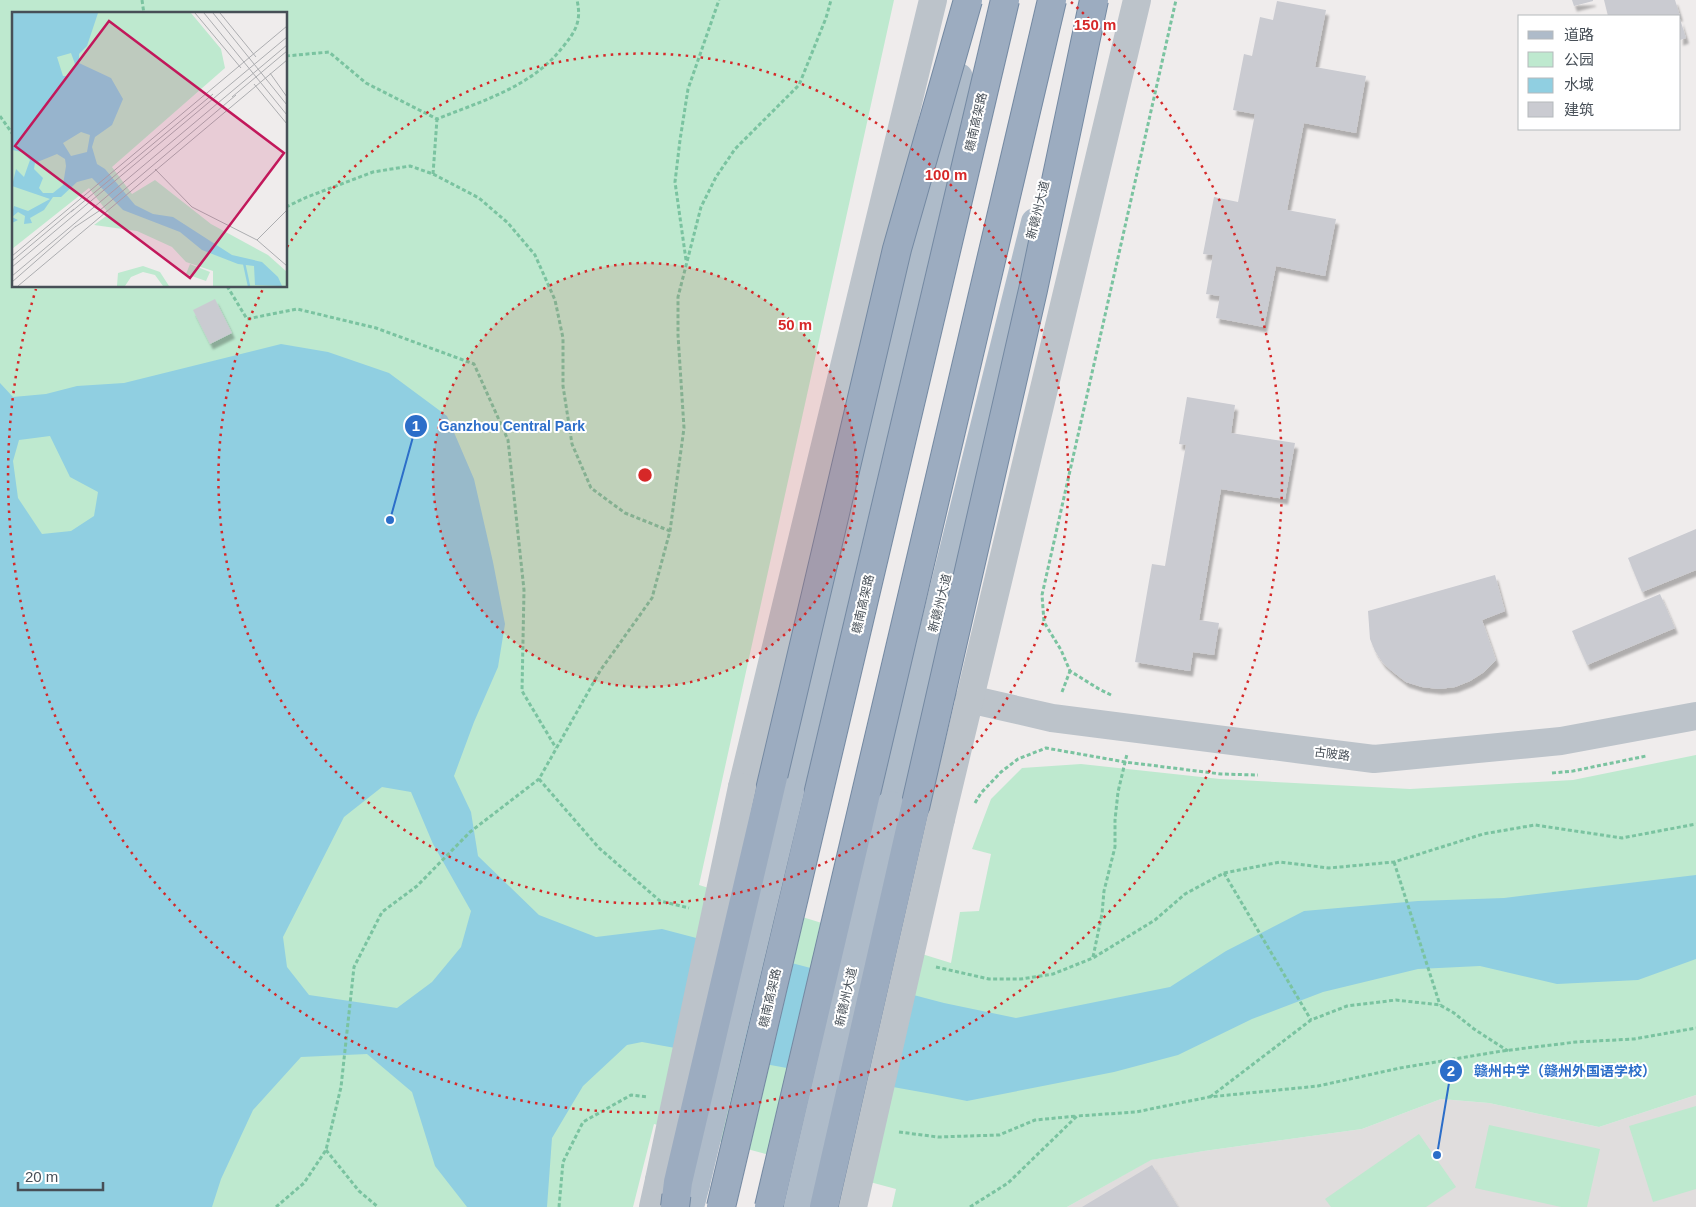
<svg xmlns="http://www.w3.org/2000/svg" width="1696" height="1207" font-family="Helvetica,'Noto Sans SC',sans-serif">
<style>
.education{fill:#e0dddd}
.green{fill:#bee9cf;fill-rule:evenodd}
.water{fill:#90cfe1;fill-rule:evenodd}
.building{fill:#cacbd1;filter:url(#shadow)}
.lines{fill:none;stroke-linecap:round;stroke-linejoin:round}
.path{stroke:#7ac3a0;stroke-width:3;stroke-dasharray:4 2.5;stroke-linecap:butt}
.tertiary{stroke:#bcc3ca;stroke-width:28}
.primary{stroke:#aebbc9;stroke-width:28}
.trunk-bridge-casing{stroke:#7489a2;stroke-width:30;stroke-linecap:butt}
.tertiary-bridge{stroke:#bcc3ca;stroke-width:28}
.primary-bridge{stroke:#aebbc9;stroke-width:28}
.trunk-bridge{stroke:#9cacc0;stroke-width:28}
.ring{fill:none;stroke:#d62828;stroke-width:2.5;stroke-dasharray:2.5 5}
.labels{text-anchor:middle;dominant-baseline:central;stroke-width:4;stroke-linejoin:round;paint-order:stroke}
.street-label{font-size:12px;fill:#474f57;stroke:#fff}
.inset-river{fill:none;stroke:#90cfe1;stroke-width:2.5}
.inset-road{fill:none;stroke:#acadb0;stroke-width:1}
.view{fill:#c2185b;fill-opacity:0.15;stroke:#c2185b;stroke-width:2.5}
.inset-edge{fill:none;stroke:#474f57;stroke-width:2.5}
.centre{fill:#d62828;stroke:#fff;stroke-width:2.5}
.ring-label{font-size:15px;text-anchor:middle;font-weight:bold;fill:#d62828;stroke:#fff;stroke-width:4;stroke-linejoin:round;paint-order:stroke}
.leader{fill:none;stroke:#2c6ec9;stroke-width:2}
.callout-dot{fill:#2c6ec9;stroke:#fff;stroke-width:2}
.mark-label{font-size:15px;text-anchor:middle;font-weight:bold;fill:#fff}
.callout-label{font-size:14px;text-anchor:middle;font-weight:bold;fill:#2c6ec9;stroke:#fff;stroke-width:4;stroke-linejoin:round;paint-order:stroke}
</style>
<defs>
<filter id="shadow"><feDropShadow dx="3" dy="5.5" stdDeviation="1" flood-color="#0004"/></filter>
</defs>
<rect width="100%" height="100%" fill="#efecec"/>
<polygon class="education" points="1696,1095 1696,1207 1067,1207 1150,1160 1204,1151 1362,1129 1441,1099 1489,1103 1599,1127"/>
<g class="green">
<path d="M 0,0 L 894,0 L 699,885 L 951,963 L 960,912 L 979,911 L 991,854 L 972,849 L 991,799 L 1022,768 L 1081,764 L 1220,779 L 1410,789 L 1573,780 L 1696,755 L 1696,1095 L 1599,1127 L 1489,1103 L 1441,1099 L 1362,1129 L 1204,1151 L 1151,1160 L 1067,1207 L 892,1207 L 896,1189 L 654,1124 L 633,1207 L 0,1207 ZM 14,14 L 286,14 L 286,286 L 14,286 Z"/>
<polygon points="1696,1106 1696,1189 1653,1202 1629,1126"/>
<polygon points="1489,1125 1600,1149 1587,1207 1561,1207 1475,1188"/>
<polygon points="1419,1134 1456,1187 1426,1207 1331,1207 1325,1199"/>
</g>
<path class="water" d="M 281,344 L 328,352 L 389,373 L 447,416 L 474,479 L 493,562 L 505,624 L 498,667 L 474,722 L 454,776 L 471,812 L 478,856 L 539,915 L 596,937 L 662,929 L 944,1003 L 1016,1018 L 1170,987 L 1226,951 L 1304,911 L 1418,901 L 1504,898 L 1696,875 L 1696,959 L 1638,980 L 1557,984 L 1480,966 L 1418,969 L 1323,992 L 1252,1019 L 1178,1055 L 1114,1072 L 967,1101 L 932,1094 L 642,1042 L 627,1045 L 583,1086 L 552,1138 L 547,1207 L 467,1207 L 435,1166 L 412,1092 L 367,1054 L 301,1057 L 253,1110 L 221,1179 L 212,1207 L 0,1207 L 0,383 L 13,397 L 46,394 L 77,386 L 124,383 ZM 50,436 L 70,477 L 98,492 L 94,516 L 71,531 L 42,534 L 18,498 L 13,461 L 19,440 ZM 382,787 L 411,792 L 433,844 L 471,911 L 461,947 L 432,982 L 397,1008 L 309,995 L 287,967 L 283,937 L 344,817 Z"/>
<g class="building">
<polygon points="1572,0 1593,0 1593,1 1574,6"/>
<polygon points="1604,0 1675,0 1680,16 1608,16"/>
<polygon points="1277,1 1326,10 1315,67 1366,76 1356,133 1304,123 1287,210 1336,219 1325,276 1276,266 1264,327 1216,318 1220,296 1206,294 1213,255 1203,254 1214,197 1238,202 1255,114 1233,110 1244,54 1252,56 1260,17 1273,20"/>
<polygon points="1680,19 1686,38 1680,40"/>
<polygon points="215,299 232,333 210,344 193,310"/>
<polygon points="1187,397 1235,405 1231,433 1295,443 1285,499 1221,489 1199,620 1219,623 1214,655 1193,652 1190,671 1135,662 1152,564 1165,566 1186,445 1179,444"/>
<polygon points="1696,529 1696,570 1642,592 1628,558"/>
<polygon points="1495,575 1505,611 1482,620 1496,660 1484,672 1470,681 1455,687 1439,689 1422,687 1406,682 1393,672 1383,663 1375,651 1370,639 1368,611"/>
<polygon points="1660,594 1675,628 1587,665 1572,631"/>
<polygon points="1152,1165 1178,1207 1082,1207"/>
</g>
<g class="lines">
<g class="path">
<polyline points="142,0 144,14"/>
<path d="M 286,56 L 329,52 L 366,83 L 437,119 C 482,101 531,87 562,48 C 575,32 582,22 577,0"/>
<polyline points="0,116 14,136"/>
<polyline points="433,174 437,119"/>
<polyline points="286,207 307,197 373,172 410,166 433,174 479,198 508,223 535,255 555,300 563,338 563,386 572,444 591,488 625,513 670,531"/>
<polyline points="686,260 675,182 680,140 688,89 719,0"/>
<polyline points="227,286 247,319 297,309 376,328 474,364 508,440 524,590 522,691 556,748"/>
<polyline points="1062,692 1070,671"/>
<polyline points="1111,695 1099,689 1070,671 1061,650 1044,622 1042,595 1176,0"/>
<polyline points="1552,773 1573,771 1646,756"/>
<polyline points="539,779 599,848 660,901 689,908"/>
<polyline points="975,803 981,793 1001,772 1018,759 1046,748 1125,762 1221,774 1258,775"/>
<polyline points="1394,862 1440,1005"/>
<polyline points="1224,873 1311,1020"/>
<polyline points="1093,957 1102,914 1104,891 1115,847 1115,820 1118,792 1127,754"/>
<polyline points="936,967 989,979 1021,979 1053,974 1093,958 1155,920 1185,894 1224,873 1280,862 1329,868 1394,862 1483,834 1535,825 1622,838 1696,824"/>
<polyline points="1210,1097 1311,1020 1347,1006 1396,1000 1440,1005 1454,1013 1474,1029 1508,1051"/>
<polyline points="899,1132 938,1137 999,1135 1035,1120 1077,1116"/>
<polyline points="326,1150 359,1191 378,1207"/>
<polyline points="276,1207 304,1183 326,1150 341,1087 354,967 382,912 417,886 470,832 539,779 600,671 652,598 670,531 684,428 678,335 678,297 701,207 716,177 735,149 799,85 826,18 831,0"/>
<polyline points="559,1207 563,1162 583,1122 631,1095 648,1097"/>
<polyline points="970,1207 1008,1183 1077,1116 1136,1112 1209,1097 1318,1086 1400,1068 1502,1051 1576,1042 1634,1039 1696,1028"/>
</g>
<g class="tertiary">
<polyline points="969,699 1052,718 1374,759 1561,741 1696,716"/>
<polyline points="742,787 933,0"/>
<polyline points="941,819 1137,0"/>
<polyline points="653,1207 659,1180"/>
</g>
<g class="primary">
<polyline points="790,792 959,77"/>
<polyline points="890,805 1035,222"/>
<polyline points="690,1207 696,1184"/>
</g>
<g class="trunk-bridge-casing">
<g id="trunk-bridge">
<polyline points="675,1207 678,1182 897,249 968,0"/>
<polyline points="721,1207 1005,0"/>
<polyline points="769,1207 1052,0"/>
<polyline points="824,1207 1033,290 1094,0"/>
</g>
</g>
<g class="tertiary-bridge">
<polyline points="659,1180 742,787"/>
<polyline points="853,1207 941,819"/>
</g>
<g class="primary-bridge">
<polyline points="696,1184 790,792"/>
<polyline points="798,1206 890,805"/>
</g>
<use href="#trunk-bridge" class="trunk-bridge"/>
</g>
<circle cx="645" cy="475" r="212" fill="#d62828" fill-opacity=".12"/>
<g class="ring">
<circle cx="645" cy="475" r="212"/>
<path d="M287 247A425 425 0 1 1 263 289"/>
<path d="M1071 2A637 637 0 1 1 36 289"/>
</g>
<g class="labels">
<g class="street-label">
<text transform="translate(976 122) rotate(-77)">赣南高架路</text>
<text transform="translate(1038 210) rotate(-76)">新赣州大道</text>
<text transform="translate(940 603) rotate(-76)">新赣州大道</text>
<text transform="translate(863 604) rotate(-77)">赣南高架路</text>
<text transform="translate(1332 754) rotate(7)">古陂路</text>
<text transform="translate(846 997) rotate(-77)">新赣州大道</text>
<text transform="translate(770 998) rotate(-77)">赣南高架路</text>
</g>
</g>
<g transform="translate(12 12)">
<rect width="275" height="275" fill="#efecec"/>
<path d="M 0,1 L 179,1 L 209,37 L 213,56 L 100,155 L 120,182 L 143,168 L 199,212 L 256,243 L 275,260 L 275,274 L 201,274 L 201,259 L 174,250 L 160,235 L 125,219 L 82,213 L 97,202 L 77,176 L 0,237 ZM 178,252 L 198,260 L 194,269 L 174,262 ZM 131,254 L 148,260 L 157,274 L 151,274 L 143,263 L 131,260 L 119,265 L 113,274 L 105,274 L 106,261 Z" fill="#bee9cf"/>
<path d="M 0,1 L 86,1 L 75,34 L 67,42 L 67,51 L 99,66 L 111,87 L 100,113 L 83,125 L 80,135 L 85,152 L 93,157 L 123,193 L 141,202 L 161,205 L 220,243 L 250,250 L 266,265 L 270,274 L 243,273 L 242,254 L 226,252 L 190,238 L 168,220 L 111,198 L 80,166 L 65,170 L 49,185 L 41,185 L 32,198 L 18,206 L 20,211 L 12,212 L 13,204 L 6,200 L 0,205 L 6,208 L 0,211 L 0,202 L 2,194 L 16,199 L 38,187 L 0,174 L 4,157 L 12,165 L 18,148 L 10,140 L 0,138 ZM 59,41 L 63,52 L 55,64 L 51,64 L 45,45 ZM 69,120 L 78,123 L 75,140 L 59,144 L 51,131 ZM 45,142 L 53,147 L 54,154 L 51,173 L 41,181 L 31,181 L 27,176 L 31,166 L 22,157 L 23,151 Z" fill="#90cfe1" fill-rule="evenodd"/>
<path class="inset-river" d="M 232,251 L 237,274"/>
<path class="inset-road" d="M 183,1 L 229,56M 192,1 L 275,103M 201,1 L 275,93M 208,1 L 244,45M 258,61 L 275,85M 242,72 L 275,112M 220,85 L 275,39M 143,157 L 180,195 L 245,228 L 275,254M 59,200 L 201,82M 63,215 L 87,199 L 224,83M 245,228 L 275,198M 0,244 L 275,14M 0,249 L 62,197M 0,255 L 275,25M 0,264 L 275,33M 0,270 L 64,214M 6,274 L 275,48"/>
<path class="view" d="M 97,9 L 272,141 L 178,266 L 3,134 Z"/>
<rect width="275" height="275" class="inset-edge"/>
</g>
<circle cx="645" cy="475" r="8" class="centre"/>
<g class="ring-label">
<text x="1095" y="30">150 m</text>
<text x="946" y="180">100 m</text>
<text x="795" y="330">50 m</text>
</g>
<path class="leader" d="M390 520L416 426M1437 1155L1451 1071"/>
<g class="callout-dot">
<circle cx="390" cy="520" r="5"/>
<circle cx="1437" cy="1155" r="5"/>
<circle cx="416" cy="426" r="12"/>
<circle cx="1451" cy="1071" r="12"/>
</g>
<g class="mark-label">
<text x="416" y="431">1</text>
<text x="1451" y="1076">2</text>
</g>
<g class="callout-label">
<text x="512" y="431">Ganzhou Central Park</text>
<text x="1565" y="1076">赣州中学（赣州外国语学校）</text>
</g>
<rect x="1518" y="15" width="162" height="115" fill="#ffffff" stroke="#b5b9bc"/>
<rect x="1528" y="31" width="25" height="8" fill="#aebbc9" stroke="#b5b9bc"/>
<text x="1564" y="40" font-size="15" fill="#474f57">道路</text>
<rect x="1528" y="52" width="25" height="15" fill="#bee9cf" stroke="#b5b9bc"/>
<text x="1564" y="65" font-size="15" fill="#474f57">公园</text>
<rect x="1528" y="78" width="25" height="15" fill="#90cfe1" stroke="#b5b9bc"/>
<text x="1564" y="90" font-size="15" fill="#474f57">水域</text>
<rect x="1528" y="102" width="25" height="15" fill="#cacbd1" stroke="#b5b9bc"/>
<text x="1564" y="115" font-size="15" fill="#474f57">建筑</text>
<path d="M18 1182v8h85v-8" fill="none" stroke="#474f57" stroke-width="2.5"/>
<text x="25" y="1182" font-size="15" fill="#474f57" stroke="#ffffff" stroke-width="4" paint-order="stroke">20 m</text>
</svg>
